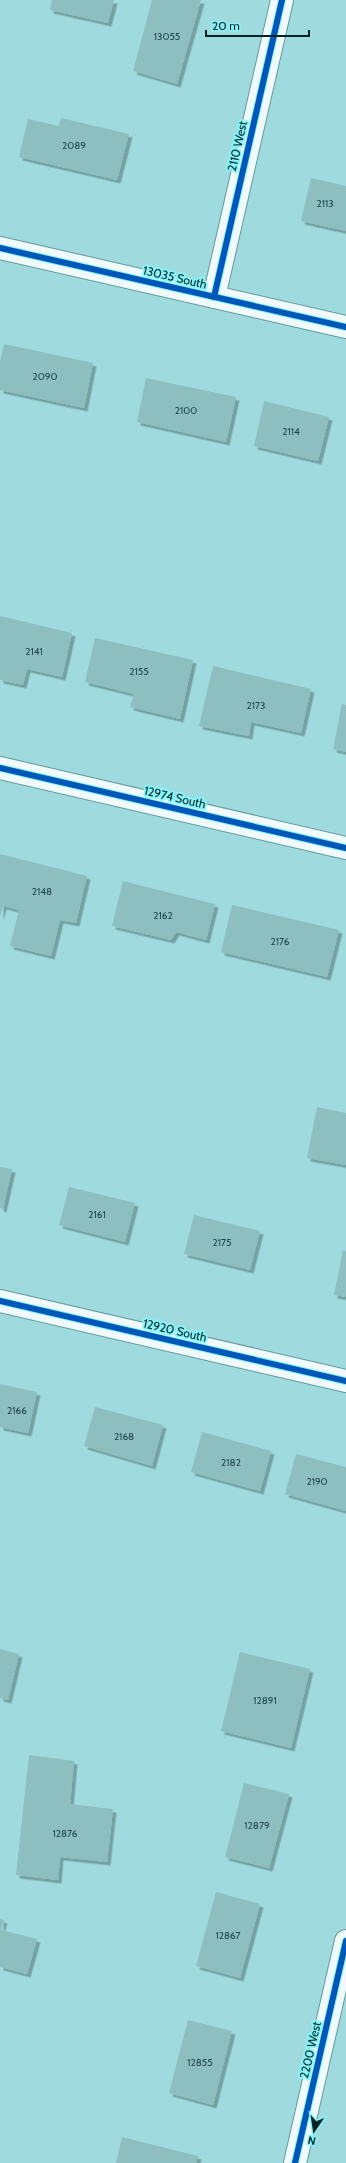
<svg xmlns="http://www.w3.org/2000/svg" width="346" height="2163" font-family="Cabin,sans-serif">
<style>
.building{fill:#8dbec0;filter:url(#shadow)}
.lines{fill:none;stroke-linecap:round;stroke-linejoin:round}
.minor-casing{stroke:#639a9d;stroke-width:24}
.minor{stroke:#f1fafa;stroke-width:22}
.cycleway-casing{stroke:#85f3f8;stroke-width:8}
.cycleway{stroke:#0057b8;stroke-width:6}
.labels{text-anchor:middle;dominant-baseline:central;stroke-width:4;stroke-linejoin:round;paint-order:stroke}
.number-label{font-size:10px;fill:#234a4c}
.street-label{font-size:12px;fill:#002325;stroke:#85f3f8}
</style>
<defs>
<filter id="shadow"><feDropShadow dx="3.5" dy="3.5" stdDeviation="0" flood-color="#0004"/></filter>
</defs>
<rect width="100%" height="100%" fill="#9fdbde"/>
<g class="building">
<polygon points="52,0 114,0 108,23 50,10"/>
<polygon points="152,0 201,0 177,84 133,71"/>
<polygon points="61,118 129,134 117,180 19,157 28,119 59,126"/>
<polygon points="311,178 346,186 346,231 301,221"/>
<polygon points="4,344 93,363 84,408 0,390 0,362"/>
<polygon points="146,378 236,397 226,442 137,422"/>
<polygon points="264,401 329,417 318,461 254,446"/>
<polygon points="0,616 72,633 62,677 27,669 23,685 0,680"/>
<polygon points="95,638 193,660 180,719 130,707 134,694 85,682"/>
<polygon points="213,666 311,689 301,733 251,722 249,736 199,726"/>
<polygon points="342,704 346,705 346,752 333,749"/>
<polygon points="0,854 87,876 76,923 60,920 51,956 10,946 19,910 3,906 0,917"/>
<polygon points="123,881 215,904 206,940 176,932 171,940 112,926"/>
<polygon points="232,905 339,930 327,977 221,952"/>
<polygon points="317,1107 346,1113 346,1165 307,1158"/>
<polygon points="0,1167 12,1169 3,1209 0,1208"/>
<polygon points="69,1187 135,1203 125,1242 59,1225"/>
<polygon points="194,1215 260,1231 250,1270 184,1254"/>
<polygon points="343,1250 346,1251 346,1297 334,1295"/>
<polygon points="0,1384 37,1392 28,1433 0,1427"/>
<polygon points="95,1407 163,1425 152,1466 84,1446"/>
<polygon points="202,1432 271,1451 260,1491 191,1472"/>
<polygon points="296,1454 346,1467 346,1511 285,1494"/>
<polygon points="0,1649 19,1654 8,1700 0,1698"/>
<polygon points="240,1652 310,1669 291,1748 221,1731"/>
<polygon points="29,1755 74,1761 70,1804 113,1809 107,1862 60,1857 58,1880 16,1875"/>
<polygon points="244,1783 289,1794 269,1868 225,1857"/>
<polygon points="216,1892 260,1904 240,1978 196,1966"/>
<polygon points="0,1919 4,1920 1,1930 37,1939 27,1974 0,1967"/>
<polygon points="188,2020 232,2031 213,2105 169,2093"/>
<polygon points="122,2137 198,2156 196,2163 116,2163"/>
</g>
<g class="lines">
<g class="minor-casing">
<g id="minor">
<polyline points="0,248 346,327"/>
<polyline points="214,297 282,0"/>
<polyline points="0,768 346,848"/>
<polyline points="0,1301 346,1381"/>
<polyline points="295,2163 346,1941"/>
</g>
</g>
<use href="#minor" class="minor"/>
<g class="cycleway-casing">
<g id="cycleway">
<polyline points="0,248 346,327"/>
<polyline points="214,297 282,0"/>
<polyline points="0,768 346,848"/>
<polyline points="0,1301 346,1381"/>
<polyline points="295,2163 346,1941"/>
</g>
</g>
<use href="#cycleway" class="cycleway"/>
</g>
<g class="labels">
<g class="number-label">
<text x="167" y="36">13055</text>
<text x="74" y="145">2089</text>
<text x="325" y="203">2113</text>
<text x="45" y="376">2090</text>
<text x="186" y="410">2100</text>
<text x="291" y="431">2114</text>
<text x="34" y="651">2141</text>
<text x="139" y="671">2155</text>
<text x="256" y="705">2173</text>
<text x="42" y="891">2148</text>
<text x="163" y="915">2162</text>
<text x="280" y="941">2176</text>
<text x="97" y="1214">2161</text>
<text x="222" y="1242">2175</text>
<text x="17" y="1410">2166</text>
<text x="124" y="1436">2168</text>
<text x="231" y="1462">2182</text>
<text x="317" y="1481">2190</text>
<text x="265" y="1700">12891</text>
<text x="257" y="1825">12879</text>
<text x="65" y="1833">12876</text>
<text x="228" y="1935">12867</text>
<text x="200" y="2062">12855</text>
</g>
<g class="street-label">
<text transform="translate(237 146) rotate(-77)">2110 West</text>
<text transform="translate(175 277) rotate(13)">13035 South</text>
<text transform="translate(175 797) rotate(13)">12974 South</text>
<text transform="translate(175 1330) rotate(13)">12920 South</text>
<text transform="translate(310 2050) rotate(-77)">2200 West</text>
</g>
</g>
<g transform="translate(314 2131) rotate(193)" stroke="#85f3f8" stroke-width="3" paint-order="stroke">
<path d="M0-3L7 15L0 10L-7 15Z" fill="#002325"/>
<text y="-6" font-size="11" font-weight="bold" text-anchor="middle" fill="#002325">N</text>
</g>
<path d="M206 30v6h103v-6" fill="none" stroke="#002325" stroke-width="2"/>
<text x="212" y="30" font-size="12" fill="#002325" stroke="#85f3f8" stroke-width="3" paint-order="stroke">20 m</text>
</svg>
